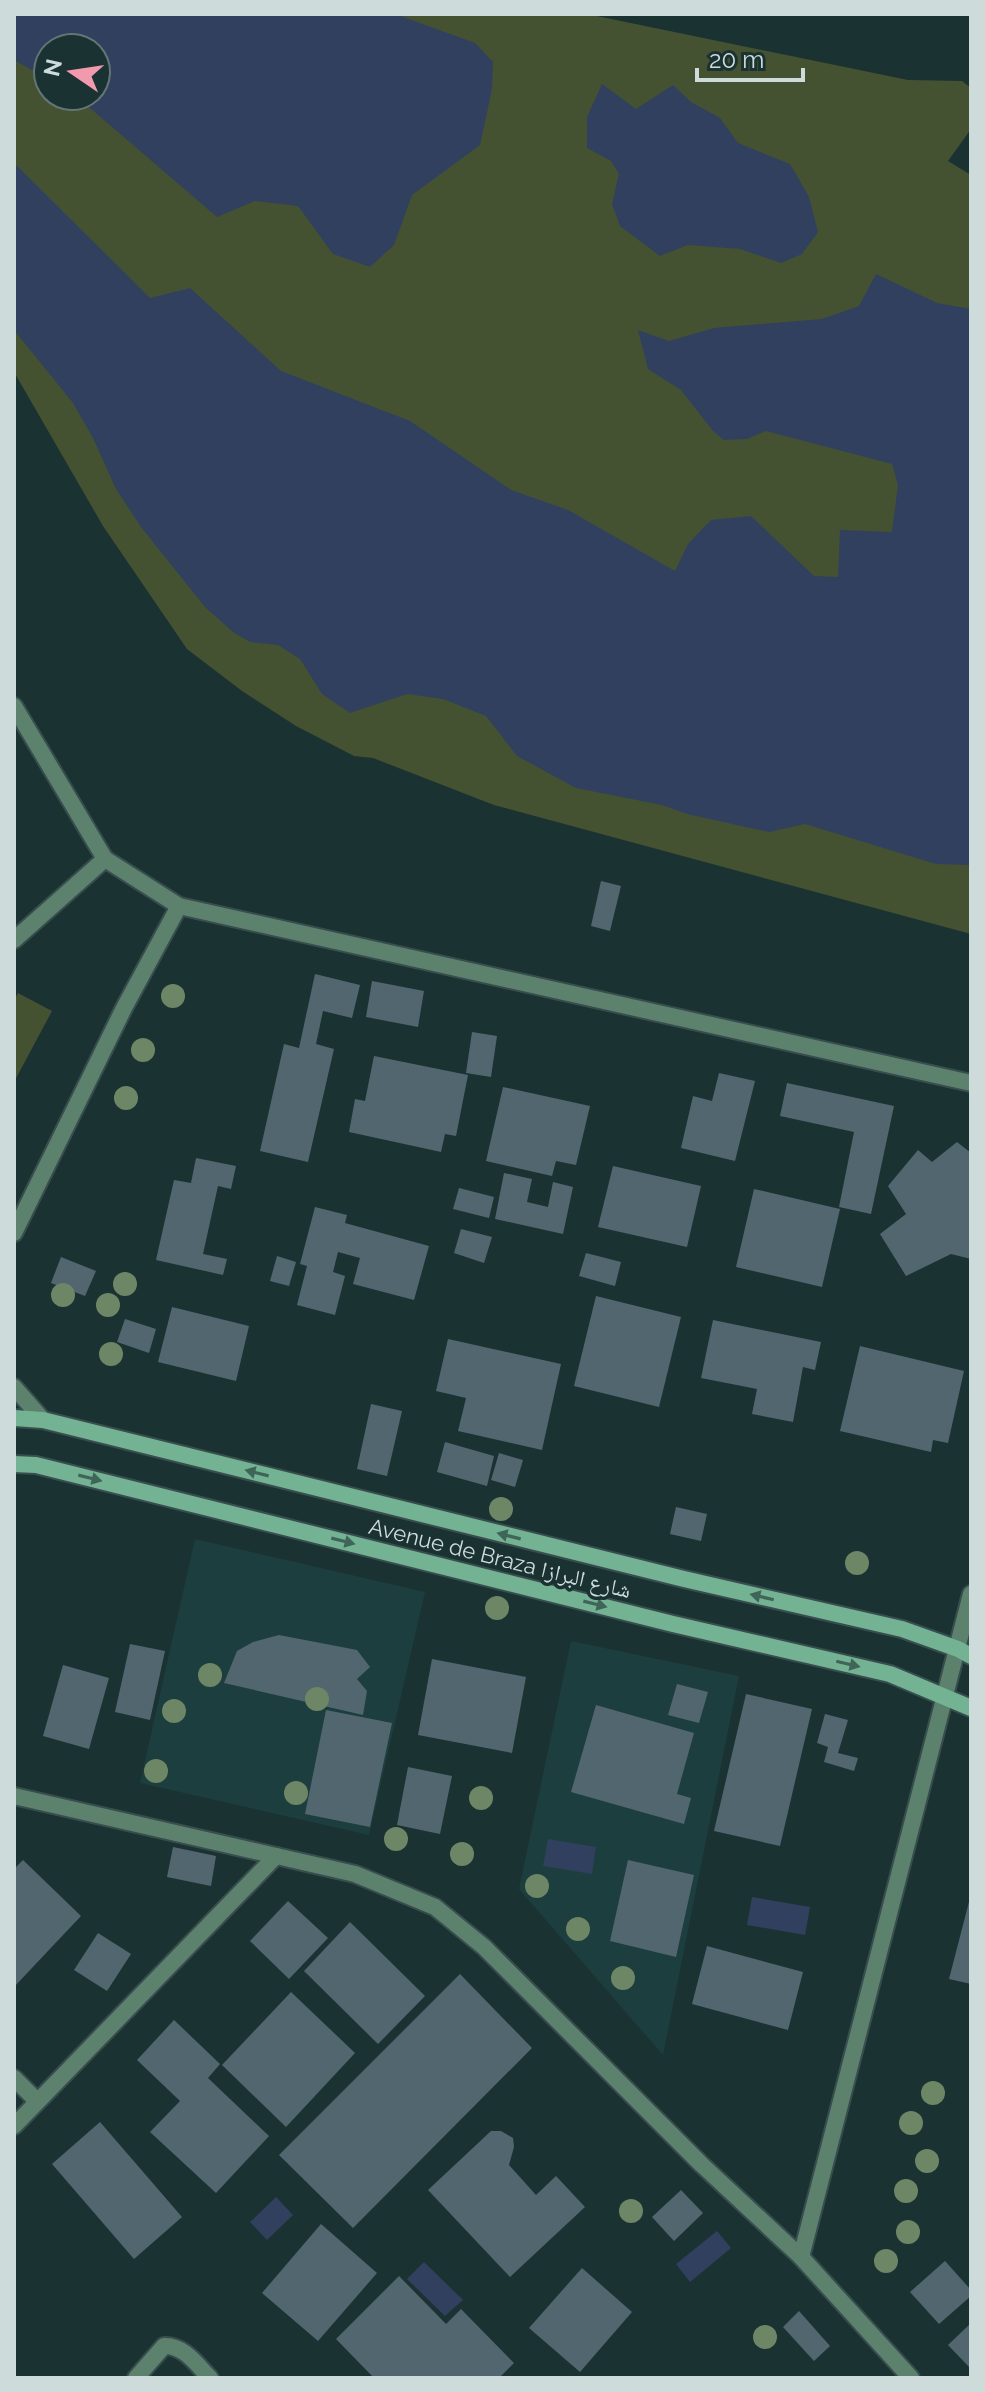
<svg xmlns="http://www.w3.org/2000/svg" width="985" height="2392" font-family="Raleway,'Noto Naskh Arabic',sans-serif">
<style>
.built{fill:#1d3e3e}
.green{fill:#445232;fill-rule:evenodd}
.water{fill:#30405e}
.building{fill:#526670}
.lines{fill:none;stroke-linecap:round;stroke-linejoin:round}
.street-casing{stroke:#384d4d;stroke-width:20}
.secondary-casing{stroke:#384d4d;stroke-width:20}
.street{stroke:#5c826e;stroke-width:16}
.secondary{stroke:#73b292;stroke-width:16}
.tree{fill:#6d8665}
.oneway{fill:#3e6558}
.labels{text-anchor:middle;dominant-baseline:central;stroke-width:7;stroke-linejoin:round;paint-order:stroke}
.street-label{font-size:22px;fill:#cedbdb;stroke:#1b3232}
</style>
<rect width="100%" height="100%" fill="#1b3232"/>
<g class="built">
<polygon points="195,1539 425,1592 369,1835 140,1783"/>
<polygon points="571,1641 739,1676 663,2055 519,1889"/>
</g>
<g class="green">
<path d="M 14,14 L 587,14 L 908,80 L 962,81 L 971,88 L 971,129 L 948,161 L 971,175 L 971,934 L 494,805 L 373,758 L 354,756 L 296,726 L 242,691 L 187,649 L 103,526 L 14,372 ZM 48,48 L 96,48 L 96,96 L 48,96 Z"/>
<polygon points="18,993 52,1011 14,1082 14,1001"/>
</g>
<g class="water">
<polygon points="14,14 395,14 475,43 493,62 492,89 480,145 412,195 394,245 370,267 333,254 298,206 255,201 217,217 76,96 96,96 96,48 48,48 48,79 14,60"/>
<polygon points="602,84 636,109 673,85 691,102 720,118 738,143 790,164 809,197 818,232 802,254 781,263 740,249 688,245 660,256 620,226 612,204 619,174 611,161 587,148 587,117"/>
<polygon points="14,163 150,298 190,288 281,371 410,421 511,490 568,510 675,571 688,544 711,520 751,516 814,576 838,577 840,530 892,532 898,485 892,464 766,431 747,439 724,440 713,431 681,390 648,369 638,330 669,341 714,328 822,319 859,306 876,274 937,303 971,309 971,865 936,864 805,824 769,832 687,814 662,805 576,788 517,756 486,716 443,699 407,694 350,713 322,694 300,659 278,645 250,642 233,632 205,607 141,527 116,489 93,438 73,403 14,330"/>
<polygon points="548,1839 596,1847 592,1874 543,1866"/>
<polygon points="752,1897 810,1907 805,1935 747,1925"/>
<polygon points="276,2197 293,2215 267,2240 250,2222"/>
<polygon points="717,2231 731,2248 690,2282 676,2264"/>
<polygon points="424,2262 463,2300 445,2316 407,2279"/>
</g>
<g class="building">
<polygon points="601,881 621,886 610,931 591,926"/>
<polygon points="315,974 360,985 352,1018 323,1011 316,1044 334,1049 308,1162 260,1151 284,1044 299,1048"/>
<polygon points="372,981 424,991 418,1027 366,1017"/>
<polygon points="472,1032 497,1036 491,1077 466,1073"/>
<polygon points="374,1056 468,1075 456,1136 445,1134 441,1152 349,1132 355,1099 365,1101"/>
<polygon points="719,1073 755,1081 735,1161 681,1148 693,1096 712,1101"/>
<polygon points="787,1083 894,1106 871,1214 839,1207 854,1132 780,1116"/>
<polygon points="503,1087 590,1106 576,1165 556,1161 552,1176 486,1161"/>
<polygon points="957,1142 971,1153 971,1259 951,1254 906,1276 880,1234 906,1214 888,1186 918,1150 932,1162"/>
<polygon points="196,1158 236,1166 231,1189 218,1186 203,1254 227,1259 223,1275 156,1260 174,1180 191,1183"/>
<polygon points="613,1166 701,1186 687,1247 598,1227"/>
<polygon points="504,1173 532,1179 527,1202 548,1207 553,1182 573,1187 563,1234 495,1219"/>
<polygon points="459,1188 494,1197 489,1218 453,1209"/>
<polygon points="754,1189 840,1209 822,1287 736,1267"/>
<polygon points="315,1207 347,1215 345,1223 429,1246 414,1300 353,1284 360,1258 338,1252 333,1272 345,1276 335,1315 297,1305 307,1266 300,1264"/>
<polygon points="461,1229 492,1237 484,1263 454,1253"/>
<polygon points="586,1253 621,1262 615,1286 579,1276"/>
<polygon points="277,1256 296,1262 289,1286 270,1281"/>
<polygon points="61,1257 96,1271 85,1296 51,1283"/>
<polygon points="596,1296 681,1317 659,1407 574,1386"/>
<polygon points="172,1307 249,1326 236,1381 158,1362"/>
<polygon points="125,1319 156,1329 149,1353 117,1342"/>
<polygon points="713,1320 821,1342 815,1370 803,1367 793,1422 752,1414 757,1389 701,1378"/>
<polygon points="448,1339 561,1364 542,1450 458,1431 466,1398 436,1391"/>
<polygon points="860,1346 964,1371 948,1443 933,1440 931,1452 840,1431"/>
<polygon points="371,1404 402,1411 387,1476 357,1469"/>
<polygon points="445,1442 494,1456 487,1486 437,1472"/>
<polygon points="499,1453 523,1460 515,1487 491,1480"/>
<polygon points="676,1507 707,1514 701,1541 670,1534"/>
<polygon points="279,1635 357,1650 370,1667 357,1679 367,1691 363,1715 224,1683 237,1651 253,1642"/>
<polygon points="130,1644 165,1651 150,1720 115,1712"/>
<polygon points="432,1659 526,1677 512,1753 418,1735"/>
<polygon points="63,1665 109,1678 89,1749 43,1736"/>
<polygon points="677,1684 708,1692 699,1723 668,1715"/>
<polygon points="746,1694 812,1709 780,1846 714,1831"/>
<polygon points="596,1705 694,1733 677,1794 691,1798 684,1824 571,1792"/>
<polygon points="326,1710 392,1723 370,1827 305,1814"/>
<polygon points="825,1714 848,1720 838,1753 858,1758 854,1771 824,1762 828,1747 817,1743"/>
<polygon points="408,1767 452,1776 440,1834 397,1825"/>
<polygon points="173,1847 216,1856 211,1886 167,1877"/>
<polygon points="23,1860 81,1916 14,1987 14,1869"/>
<polygon points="628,1860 694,1875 676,1957 610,1941"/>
<polygon points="970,1898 971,1898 971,1984 949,1979"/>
<polygon points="288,1901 328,1938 289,1979 250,1941"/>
<polygon points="350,1922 425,1996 378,2044 304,1971"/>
<polygon points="98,1933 131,1954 107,1991 74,1970"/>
<polygon points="707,1946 803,1972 788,2030 692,2004"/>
<polygon points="460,1974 532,2048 353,2228 279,2155"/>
<polygon points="291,1992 355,2053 286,2127 222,2065"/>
<polygon points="174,2020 220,2064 208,2078 269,2136 216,2193 150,2132 180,2101 137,2060"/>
<polygon points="100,2122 182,2217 134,2259 52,2164"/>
<polygon points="491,2131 501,2131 513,2138 514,2147 509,2165 536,2195 556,2176 585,2207 510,2277 428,2190"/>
<polygon points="681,2190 703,2213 674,2241 652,2217"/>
<polygon points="321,2224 377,2273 318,2341 262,2293"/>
<polygon points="945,2261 971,2290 971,2296 939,2324 910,2292"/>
<polygon points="582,2268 632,2312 580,2372 529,2328"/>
<polygon points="399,2276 446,2324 461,2309 514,2363 499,2378 374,2378 336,2339"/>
<polygon points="799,2311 830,2346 814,2361 783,2327"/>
<polygon points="971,2323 971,2369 948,2345"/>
</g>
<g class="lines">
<g class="street-casing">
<g id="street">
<polyline points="14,706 105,859 179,906 971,1083"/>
<polyline points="14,940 105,859"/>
<polyline points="14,1233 124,1008 179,906"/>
<polyline points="14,1387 43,1420"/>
<polyline points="14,1796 355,1874 435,1907 484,1947 701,2164 801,2257 911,2378"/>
<polyline points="14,2078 37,2101"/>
<polyline points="14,2126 276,1856"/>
<polyline points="801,2257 971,1594"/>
<path d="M 136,2378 L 164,2346 C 184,2345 197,2365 210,2378"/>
</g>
</g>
<g class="secondary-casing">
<g id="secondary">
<polyline points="14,1418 43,1420 684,1579 902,1629 958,1649 971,1656"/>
<polyline points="14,1464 36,1465 673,1624 890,1674 971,1708"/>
</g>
</g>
<use href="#street" class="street"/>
<use href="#secondary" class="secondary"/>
</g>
<g class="tree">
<circle cx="173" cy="996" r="12"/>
<circle cx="143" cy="1050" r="12"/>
<circle cx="126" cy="1098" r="12"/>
<circle cx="125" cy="1284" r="12"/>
<circle cx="63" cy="1295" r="12"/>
<circle cx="108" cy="1305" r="12"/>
<circle cx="111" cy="1354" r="12"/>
<circle cx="501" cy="1509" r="12"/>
<circle cx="857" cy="1563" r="12"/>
<circle cx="497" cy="1608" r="12"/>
<circle cx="210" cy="1675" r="12"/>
<circle cx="317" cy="1699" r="12"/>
<circle cx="174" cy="1711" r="12"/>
<circle cx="156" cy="1771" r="12"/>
<circle cx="296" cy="1793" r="12"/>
<circle cx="481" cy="1798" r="12"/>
<circle cx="396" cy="1839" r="12"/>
<circle cx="462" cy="1854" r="12"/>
<circle cx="537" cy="1886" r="12"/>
<circle cx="578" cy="1929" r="12"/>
<circle cx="623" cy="1978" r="12"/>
<circle cx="933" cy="2093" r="12"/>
<circle cx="911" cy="2123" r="12"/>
<circle cx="927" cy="2161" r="12"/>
<circle cx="906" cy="2191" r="12"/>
<circle cx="631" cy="2211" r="12"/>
<circle cx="908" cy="2232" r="12"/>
<circle cx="886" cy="2261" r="12"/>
<circle cx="765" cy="2337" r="12"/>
</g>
<defs><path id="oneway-solid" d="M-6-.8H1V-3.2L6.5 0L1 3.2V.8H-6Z" transform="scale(2)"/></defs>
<g class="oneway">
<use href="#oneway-solid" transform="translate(257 1473) rotate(-166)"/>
<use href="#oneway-solid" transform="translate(90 1478) rotate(14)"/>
<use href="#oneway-solid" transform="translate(509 1536) rotate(-166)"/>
<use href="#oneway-solid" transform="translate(343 1541) rotate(14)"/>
<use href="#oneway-solid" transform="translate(762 1597) rotate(-167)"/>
<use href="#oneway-solid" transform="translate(595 1604) rotate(14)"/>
<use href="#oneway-solid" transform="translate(848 1664) rotate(13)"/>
</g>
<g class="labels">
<g class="street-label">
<text transform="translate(500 1558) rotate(14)">Avenue de Braza شارع البرازا</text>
</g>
</g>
<rect width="985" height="2392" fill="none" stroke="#cedbdb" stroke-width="32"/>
<g transform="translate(72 72) rotate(283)"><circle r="38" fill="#1b3232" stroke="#637676" stroke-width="2"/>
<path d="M0-6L14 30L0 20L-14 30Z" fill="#f29aad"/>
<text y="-12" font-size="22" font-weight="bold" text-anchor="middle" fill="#cedbdb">N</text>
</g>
<path d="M697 68v12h106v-12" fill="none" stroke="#cedbdb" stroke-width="4"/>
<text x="709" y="68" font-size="24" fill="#cedbdb" stroke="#1b3232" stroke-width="6" paint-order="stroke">20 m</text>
</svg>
